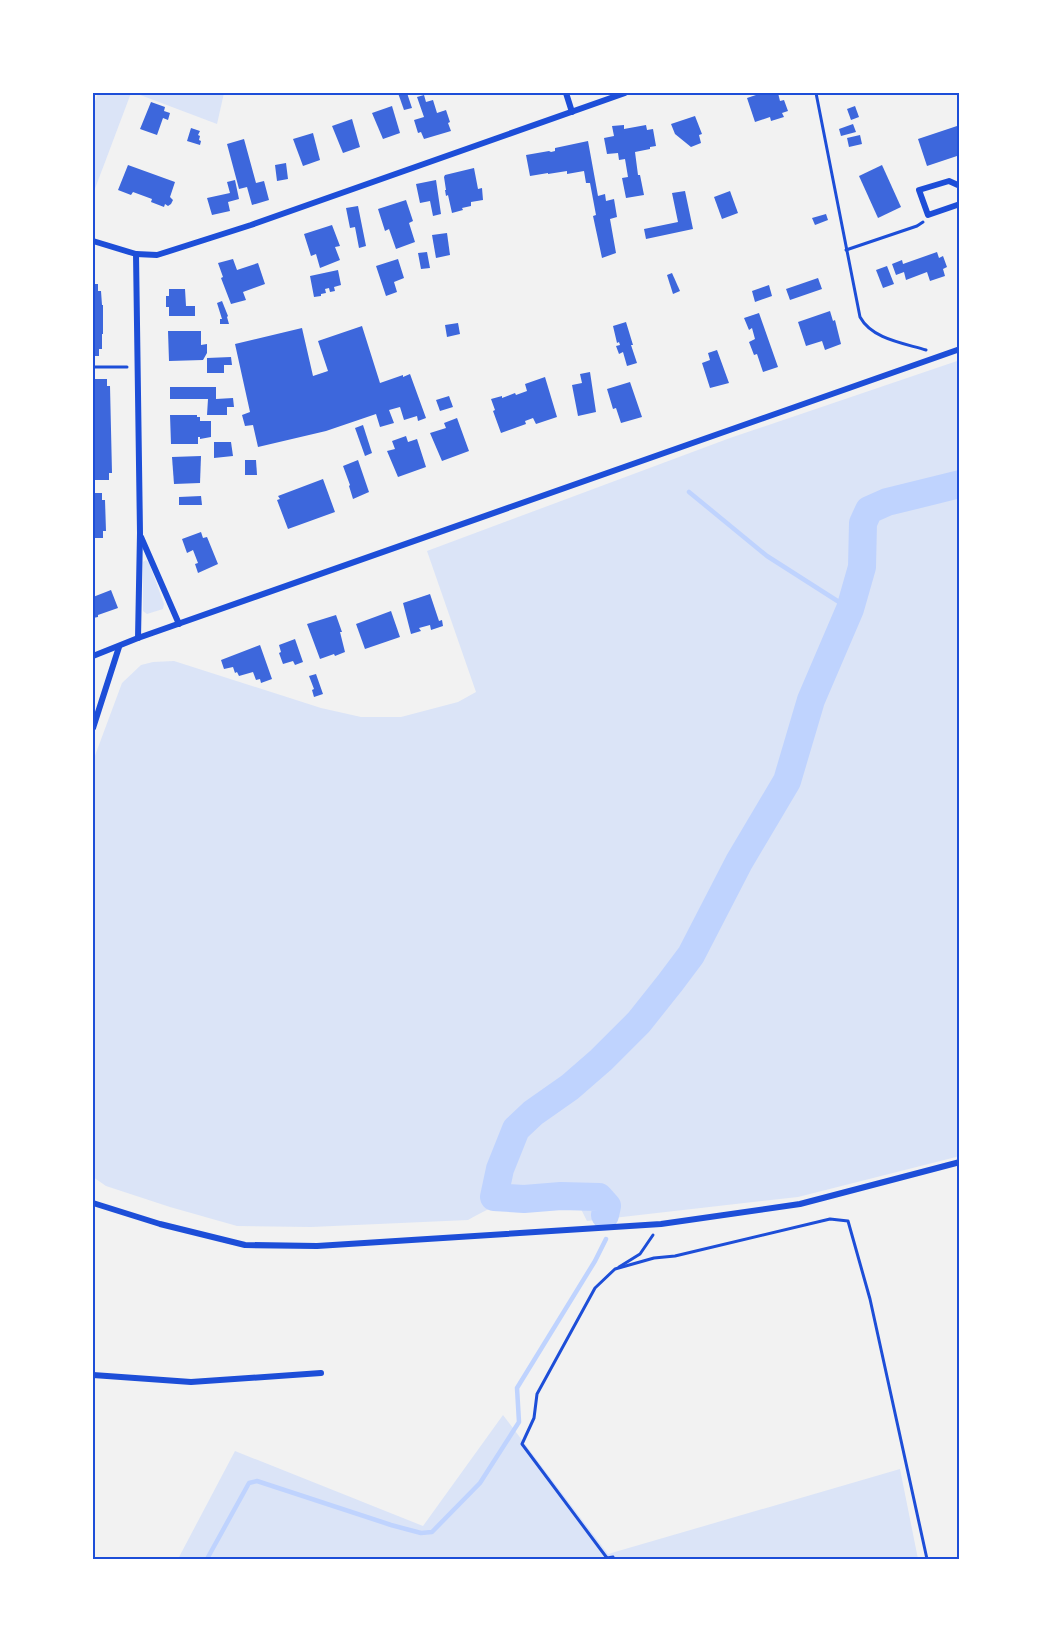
<svg xmlns="http://www.w3.org/2000/svg" width="1053" height="1652" font-family="Karla,sans-serif">
<style>
.green{fill:#dbe4f7}
.lines{fill:none;stroke-linecap:round;stroke-linejoin:round}
.stream{stroke:#bfd3fe;stroke-width:4.5}
.river{stroke:#bfd3fe;stroke-width:28}
.building{fill:#3d67dc}
.path{stroke:#1d4ed8;stroke-width:3}
.minor{stroke:#1d4ed8;stroke-width:6}
.neatline{fill:none;stroke:#1d4ed8;stroke-width:2}
</style>
<rect width="100%" height="100%" fill="#f2f2f2"/>
<g class="green">
<polygon points="98,93 131,93 93,194 93,107"/>
<polygon points="135,93 224,93 217,124"/>
<path d="M 960,360 L 960,1156 L 798,1197 L 587,1221 L 580,1207 C 556,1205 511,1201 489,1209 C 482,1212 475,1216 468,1220 L 311,1227 L 237,1226 L 170,1207 L 106,1186 L 93,1177 L 93,761 L 122,683 L 141,665 L 153,662 L 174,661 L 321,708 L 361,717 L 401,717 L 458,702 L 476,692 L 427,551 L 730,438 Z"/>
<polygon points="146,560 149,563 164,604 163,609 147,614 143,611 143,562"/>
<polygon points="503,1415 608,1554 900,1469 918,1559 178,1559 235,1451 423,1526"/>
</g>
<g class="lines">
<g class="stream">
<polyline points="689,492 767,556 850,609"/>
<polyline points="207,1559 249,1483 257,1481 391,1525 421,1533 432,1532 480,1483 519,1422 517,1388 595,1261 606,1239"/>
</g>
<polyline class="river" points="605,1215 607,1206 599,1197 561,1196 524,1199 494,1197 500,1169 516,1129 533,1113 570,1087 601,1060 639,1022 670,983 691,955 739,862 787,781 811,700 850,609 862,567 863,523 869,510 887,502 960,484"/>
</g>
<g class="building">
<polygon points="398,93 407,93 412,108 404,110"/>
<polygon points="762,93 778,93 780,101 784,100 788,111 782,113 784,117 771,121 770,117 755,122 747,98"/>
<polygon points="424,95 426,102 433,100 437,113 446,110 450,122 448,123 451,131 424,139 421,132 418,133 414,120 424,117 417,97"/>
<polygon points="151,102 165,107 164,111 170,113 168,120 163,118 157,135 140,129"/>
<polygon points="392,106 400,133 383,139 372,113"/>
<polygon points="855,106 859,117 851,120 847,109"/>
<polygon points="695,116 702,134 699,135 701,143 691,147 675,134 671,124"/>
<polygon points="352,119 360,147 343,153 332,126"/>
<polygon points="853,124 856,132 841,136 839,129"/>
<polygon points="624,125 624,129 646,125 647,130 653,129 656,146 650,147 650,149 635,152 638,175 640,175 644,195 626,198 622,178 628,177 625,159 619,160 618,153 607,154 604,138 614,136 612,126"/>
<polygon points="960,125 960,155 927,166 918,139"/>
<polygon points="191,128 200,131 198,135 200,136 199,140 201,141 200,145 187,141"/>
<polygon points="313,133 320,160 303,166 293,139"/>
<polygon points="860,135 862,144 849,147 847,138"/>
<polygon points="244,139 256,183 264,181 269,200 252,205 247,187 239,189 227,144"/>
<polygon points="588,141 598,196 605,194 606,201 614,199 617,217 610,219 616,253 602,258 593,216 596,215 590,183 586,183 584,171 567,174 567,171 548,174 548,173 530,176 526,155 549,151 551,152 555,151 555,148"/>
<polygon points="286,163 288,179 277,181 275,165"/>
<polygon points="128,165 175,182 170,197 173,200 171,204 168,206 165,204 164,207 151,202 152,199 133,192 131,195 118,190"/>
<polygon points="882,165 901,207 878,218 859,176"/>
<polygon points="474,168 478,189 482,188 483,200 471,202 471,206 462,208 463,210 452,213 448,195 446,196 445,190 446,190 444,177 445,175"/>
<polygon points="235,180 239,199 228,202 230,211 212,215 207,198 230,193 227,182"/>
<polygon points="436,180 441,214 433,216 430,201 420,203 416,184"/>
<polygon points="685,191 693,229 646,239 644,229 678,222 672,193"/>
<polygon points="730,191 738,213 722,219 714,197"/>
<polygon points="406,200 413,221 409,223 415,242 396,249 389,229 385,231 378,209"/>
<polygon points="358,206 366,246 359,248 355,227 350,228 346,208"/>
<polygon points="826,214 828,220 815,225 812,218"/>
<polygon points="332,225 340,246 335,247 340,260 320,268 316,254 311,256 304,234"/>
<polygon points="447,233 450,255 436,258 432,235"/>
<polygon points="427,252 430,268 421,269 418,253"/>
<polygon points="937,252 939,258 943,256 947,267 943,269 945,276 930,281 927,272 906,280 904,272 896,275 892,264 902,260 903,264"/>
<polygon points="233,259 237,270 258,263 265,284 243,292 246,300 231,304 221,278 223,277 218,263"/>
<polygon points="398,259 404,278 394,282 397,292 386,296 376,266"/>
<polygon points="887,266 894,284 883,288 876,270"/>
<polygon points="338,270 341,285 334,287 335,291 330,292 329,288 325,289 326,293 321,294 321,296 314,297 310,276"/>
<polygon points="672,273 680,291 673,294 667,275"/>
<polygon points="818,278 822,289 790,300 786,289"/>
<polygon points="93,284 98,284 98,291 101,291 102,305 103,305 103,334 102,334 102,349 99,349 99,356 93,356"/>
<polygon points="769,285 772,296 755,302 752,291"/>
<polygon points="169,289 185,289 186,306 195,306 195,316 169,316 169,307 166,307 166,296 169,296"/>
<polygon points="222,301 228,316 227,317 229,324 220,324 220,319 222,319 217,303"/>
<polygon points="830,311 833,321 835,320 841,344 825,350 822,341 806,346 798,322"/>
<polygon points="759,313 778,367 763,372 757,354 754,355 749,342 755,339 752,328 749,330 744,318"/>
<polygon points="626,322 633,345 631,345 637,363 627,366 623,352 619,354 616,346 620,345 619,342 617,343 613,326"/>
<polygon points="458,323 460,334 447,337 445,325"/>
<polygon points="362,326 380,383 403,375 403,377 410,374 426,418 418,421 417,416 404,420 400,407 389,410 394,423 380,427 376,414 326,431 258,447 253,425 245,426 242,415 250,412 235,344 302,328 313,376 328,371 318,341"/>
<polygon points="168,331 201,331 201,345 207,344 207,353 203,360 169,361"/>
<polygon points="717,350 729,383 710,388 702,363 710,360 708,353"/>
<polygon points="231,357 232,365 224,365 224,373 207,373 207,358"/>
<polygon points="590,372 596,412 578,416 572,385 582,383 580,374"/>
<polygon points="545,377 557,417 536,424 533,418 525,421 526,424 501,433 493,411 495,410 491,399 502,396 502,398 515,393 516,395 527,391 525,384"/>
<polygon points="93,379 107,379 107,386 110,386 112,473 109,473 109,480 93,480"/>
<polygon points="630,382 642,417 621,423 616,408 613,409 607,389"/>
<polygon points="170,387 216,387 216,399 233,398 234,407 227,407 227,415 207,415 208,399 170,399"/>
<polygon points="449,396 453,407 440,411 436,400"/>
<polygon points="170,415 197,415 197,417 200,417 200,421 211,421 211,437 200,439 200,437 198,437 198,444 171,444"/>
<polygon points="457,418 469,451 442,461 430,433 446,428 444,423"/>
<polygon points="363,425 372,453 365,456 355,428"/>
<polygon points="406,436 408,442 417,439 426,467 398,477 387,451 395,449 392,441"/>
<polygon points="214,442 231,442 233,456 214,458"/>
<polygon points="201,456 200,483 174,484 172,457"/>
<polygon points="245,460 256,460 257,475 245,475"/>
<polygon points="358,460 369,492 353,499 349,486 350,485 343,466"/>
<polygon points="323,479 335,512 288,529 277,500 280,499 278,496"/>
<polygon points="93,493 102,493 102,500 105,500 106,531 103,531 103,538 93,538"/>
<polygon points="201,496 202,505 179,505 179,497"/>
<polygon points="201,532 203,538 207,537 218,564 198,573 195,564 198,563 193,550 187,553 182,539"/>
<polygon points="111,590 118,608 98,615 98,617 93,618 93,597"/>
<polygon points="430,594 439,621 442,620 443,626 431,630 430,625 419,628 421,631 411,634 403,603"/>
<polygon points="391,611 400,637 365,649 356,624"/>
<polygon points="336,615 342,632 340,632 345,652 335,656 334,654 320,659 307,624"/>
<polygon points="295,639 303,662 295,665 293,661 283,664 279,653 281,652 279,645"/>
<polygon points="260,645 272,679 261,683 260,679 256,680 253,672 239,676 237,672 235,673 233,667 224,669 221,660"/>
<polygon points="316,674 323,694 314,697 312,690 314,689 309,676"/>
</g>
<g class="lines">
<g class="path">
<path d="M 816,93 L 860,317 C 872,339 903,343 926,350"/>
<polyline points="846,250 917,226 923,222"/>
<polyline points="93,367 127,367"/>
<polyline points="619,1267 640,1254 653,1235"/>
<polyline points="613,1557 607,1558 522,1444 534,1418 537,1394 595,1288 615,1269 654,1258 675,1256 830,1219 848,1221 870,1299 927,1559"/>
</g>
<g class="minor">
<polyline points="566,93 572,112"/>
<polyline points="960,186 949,181 919,190 928,215 960,204"/>
<polyline points="93,241 136,254 157,255 251,225 625,93"/>
<polyline points="136,254 140,533 138,638"/>
<polyline points="141,537 179,624"/>
<polyline points="93,656 138,638 960,349"/>
<polyline points="93,728 119,647"/>
<polyline points="93,1203 160,1224 245,1245 317,1246 661,1224 800,1204 960,1162"/>
<polyline points="93,1375 191,1382 321,1373"/>
</g>
</g>
<rect width="1053" height="1652" fill="none" stroke="#ffffff" stroke-width="189"/>
<rect x="94" y="94" width="864" height="1464" class="neatline"/>
</svg>
